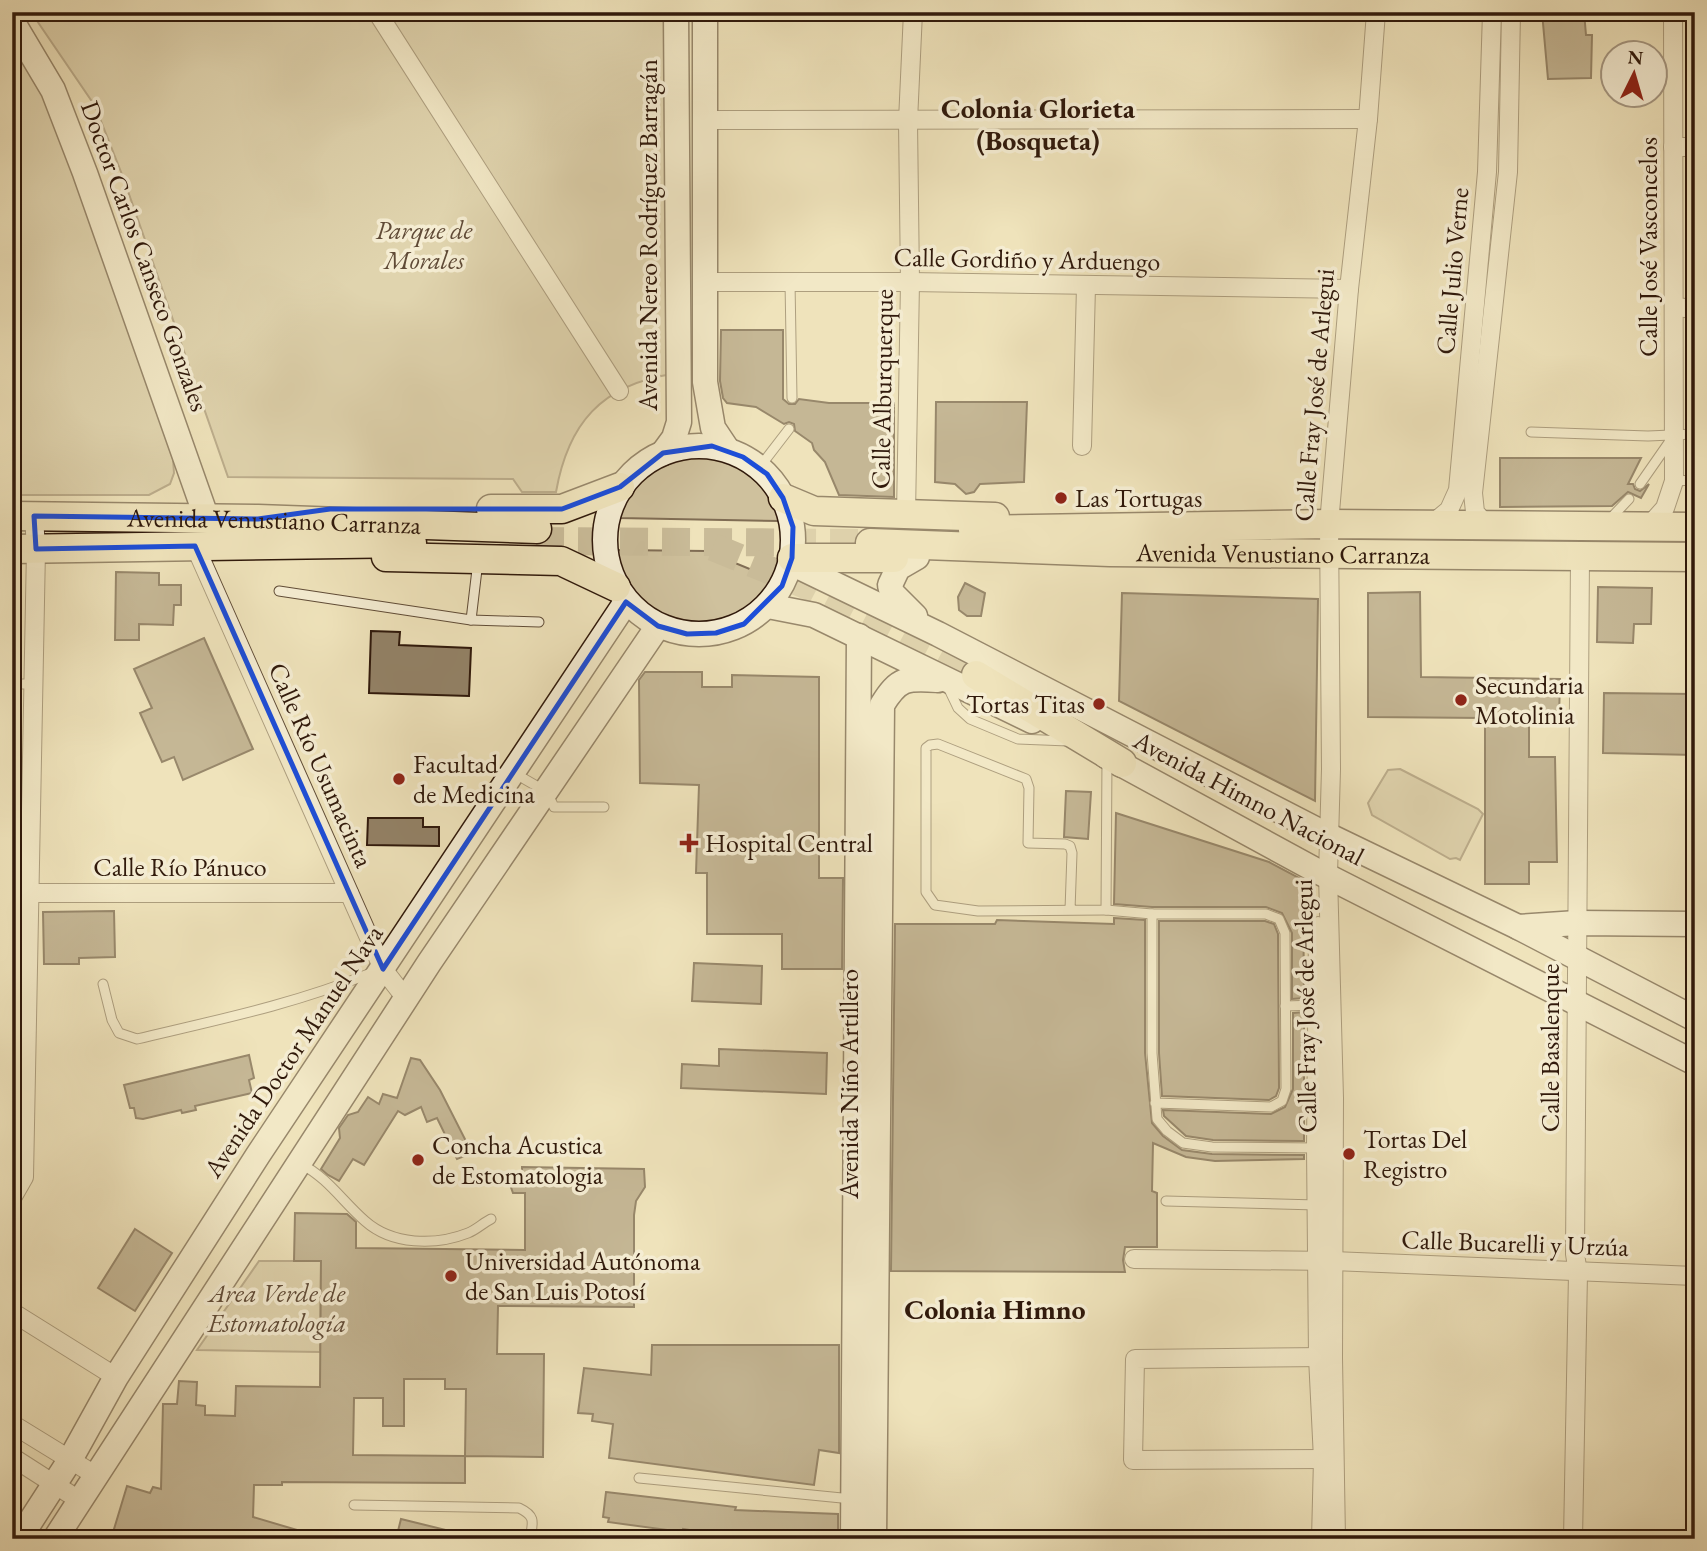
<svg xmlns="http://www.w3.org/2000/svg" width="1707" height="1551" font-family="'EB Garamond',serif">
<style>
.green{fill:#cfc19d;stroke:#806d54;stroke-width:2}
.building{fill:#938267;stroke:#30190b;stroke-width:2;fill-rule:evenodd}
.lines{fill:none;stroke-linecap:round;stroke-linejoin:round}
.primary-tunnel{stroke:#c9bb98;stroke-width:28;stroke-dasharray:28 14;stroke-linecap:butt}
.lane-casing{stroke:#604c37;stroke-width:11}
.street-casing{stroke:#604c37;stroke-width:20}
.secondary-casing{stroke:#30190b;stroke-width:27}
.primary-casing{stroke:#30190b;stroke-width:31}
.lane{stroke:#f5edd3;stroke-width:9}
.street{stroke:#f5edd3;stroke-width:18}
.secondary{stroke:#f5edd3;stroke-width:24}
.primary{stroke:#efe3bb;stroke-width:28}
.marked{fill:none;stroke:#1d4ed8;stroke-width:5;stroke-linejoin:round}
.poi-dot{fill:#8f2418;stroke:#f5edd3;stroke-width:2.5}
.labels{text-anchor:middle;dominant-baseline:central;stroke-width:7;stroke-linejoin:round;paint-order:stroke}
.park-label{font-size:26px;font-style:italic;fill:#604b37;stroke:#f5edd3}
.street-label{font-size:26px;fill:#30190b;stroke:#f5edd3}
.poi-label{font-size:26px;fill:#30190b;stroke:#f5edd3;text-anchor:start}
.neighbourhood-label{font-size:28px;font-weight:bold;fill:#30190b;stroke:#f5edd3}
</style>
<rect width="100%" height="100%" fill="#efe3bb"/>
<filter id="stains"><feTurbulence type="fractalNoise" baseFrequency=".00286" numOctaves="4"/><feColorMatrix values="0 0 0 0 .2 0 0 0 0 .09 0 0 0 0 .02 0 0 0 .5 -.17"/></filter>
<radialGradient id="worn" r=".72"><stop offset=".6" stop-color="#630" stop-opacity="0"/><stop offset="1" stop-color="#630" stop-opacity=".3"/></radialGradient>
<g class="green">
<path d="M 31,12 L 668,12 L 672,374 C 601,385 568,424 556,492 L 522,492 L 513,479 L 228,477 L 123,177 L 95,106 Z"/>
<polygon points="12,34 56,119 173,459 174,473 170,484 149,495 12,495"/>
<path d="M 687,456 C 735,458 767,471 779,521 L 619,518 C 619,499 648,471 665,462 C 671,459 680,458 687,456 Z"/>
<path d="M 617,550 L 706,551 L 774,579 C 760,601 743,618 716,623 C 672,632 613,599 617,550 Z"/>
<polygon points="1400,769 1478,809 1483,814 1460,860 1456,858 1450,859 1372,815 1368,803 1388,770"/>
<polygon points="259,1261 321,1261 320,1352 197,1350"/>
<polygon points="1220,1532 1220,1539 949,1539 949,1538"/>
</g>
<g class="building">
<polygon points="1542,12 1584,12 1586,35 1592,35 1591,78 1548,79"/>
<polygon points="721,330 783,330 783,399 789,404 795,404 799,399 829,403 894,403 894,497 839,495 825,462 814,450 812,443 795,431 794,424 789,422 784,424 756,407 727,403 723,398 720,381"/>
<polygon points="936,402 1027,402 1024,482 980,484 974,492 966,494 955,484 935,482"/>
<polygon points="1500,458 1641,458 1628,484 1633,484 1635,489 1640,491 1649,484 1641,498 1628,492 1612,506 1500,507"/>
<polygon points="116,572 159,573 159,585 181,585 181,605 174,605 173,625 139,624 139,640 115,640"/>
<polygon points="965,583 985,593 981,616 967,616 959,610 958,597"/>
<polygon points="1598,587 1652,588 1651,624 1634,624 1633,643 1597,642"/>
<polygon points="1420,592 1421,677 1560,679 1559,719 1529,719 1529,757 1555,757 1557,862 1529,862 1529,884 1485,884 1485,718 1368,717 1368,593"/>
<polygon points="1122,593 1318,599 1315,801 1119,701"/>
<polygon points="371,631 400,632 399,645 471,648 469,696 369,693"/>
<polygon points="204,638 253,749 183,780 174,757 162,762 140,713 152,708 134,669"/>
<polygon points="645,672 702,672 702,687 732,687 732,675 819,677 819,878 843,878 842,969 782,969 782,934 707,934 707,873 696,873 699,785 640,783 639,680"/>
<polygon points="1604,693 1695,694 1695,755 1603,753"/>
<polygon points="1066,791 1091,792 1088,839 1064,837"/>
<polygon points="1116,813 1269,862 1303,880 1304,998 1292,999 1292,933 1282,913 1266,907 1152,907 1114,904"/>
<polygon points="368,818 423,818 423,827 439,827 439,846 367,845"/>
<polygon points="114,911 115,957 79,958 79,964 44,964 43,912"/>
<polygon points="1114,918 1145,920 1145,1053 1152,1123 1163,1136 1182,1150 1212,1154 1304,1155 1304,1159 1215,1161 1186,1157 1153,1143 1152,1191 1157,1193 1157,1247 1125,1247 1123,1260 1125,1272 891,1271 895,924 995,924 997,920 1114,924"/>
<polygon points="1159,921 1265,921 1274,924 1278,934 1279,1088 1276,1096 1269,1100 1162,1096 1159,1053"/>
<polygon points="694,963 762,966 761,1004 692,1001"/>
<polygon points="1304,1012 1304,1141 1213,1140 1186,1136 1164,1116 1163,1110 1271,1114 1285,1107 1293,1089 1293,1013"/>
<polygon points="719,1049 827,1053 826,1094 681,1088 682,1064 719,1066"/>
<polygon points="249,1055 254,1078 249,1080 252,1093 195,1106 196,1110 182,1113 181,1110 143,1119 136,1118 134,1108 130,1108 124,1085"/>
<polygon points="411,1058 420,1060 440,1090 472,1153 457,1159 437,1118 427,1122 421,1107 405,1115 398,1111 364,1165 353,1159 339,1181 328,1175 321,1169 340,1138 339,1128 348,1115 358,1112 368,1097 379,1104 383,1094 397,1098"/>
<path d="M 522,1167 L 644,1169 L 645,1187 L 636,1201 L 634,1215 L 634,1307 L 498,1306 L 497,1354 L 544,1354 L 543,1457 L 465,1456 L 465,1483 L 282,1482 L 282,1485 L 254,1485 L 253,1517 L 314,1535 L 313,1539 L 111,1539 L 127,1486 L 150,1493 L 153,1487 L 161,1489 L 163,1404 L 177,1404 L 179,1381 L 197,1382 L 196,1405 L 205,1406 L 205,1415 L 235,1416 L 236,1386 L 320,1387 L 321,1261 L 294,1261 L 295,1213 L 347,1214 L 356,1222 L 356,1248 L 525,1250 L 525,1193 L 513,1193 L 508,1179 L 522,1177 ZM 404,1379 L 445,1379 L 445,1389 L 466,1389 L 465,1456 L 353,1455 L 354,1398 L 383,1398 L 383,1426 L 404,1426 Z"/>
<polygon points="135,1229 172,1253 135,1311 98,1288"/>
<polygon points="652,1345 839,1345 839,1453 819,1450 814,1485 609,1458 613,1424 592,1421 593,1414 578,1413 584,1368 651,1375"/>
<polygon points="606,1492 736,1507 735,1510 838,1514 838,1539 742,1539 683,1529 682,1532 608,1522 609,1518 603,1517"/>
<polygon points="401,1519 458,1533 457,1539 396,1539"/>
</g>
<g class="lines">
<g class="primary-tunnel">
<polyline points="536,541 870,543"/>
<polyline points="713,547 813,588 976,675"/>
</g>
<g class="lane-casing">
<g id="lane">
<polyline points="790,282 792,398"/>
<polyline points="1531,432 1648,436 1695,434"/>
<polyline points="759,468 789,429"/>
<polyline points="1674,481 1695,480"/>
<polyline points="1640,484 1670,441"/>
<polyline points="1609,520 1629,499"/>
<polyline points="478,561 471,620 539,622"/>
<polyline points="279,591 471,620"/>
<polyline points="1691,662 1695,661"/>
<polyline points="12,684 33,684"/>
<polyline points="947,685 958,708 970,719 1018,739 1068,741"/>
<polyline points="514,773 547,792 554,807 604,807"/>
<polyline points="1070,910 1072,853 1070,846 1065,844 1028,843 1029,788 1026,779 938,744 930,745 926,748 926,892 935,905 978,911 1106,910 1107,759"/>
<polyline points="1106,910 1152,914"/>
<path d="M 103,984 L 112,1020 L 119,1033 L 137,1039 C 217,1020 295,1004 371,973"/>
<polyline points="1285,1006 1316,1005"/>
<polyline points="1155,1103 1271,1107 1282,1101 1286,1089 1285,933 1279,919 1266,914 1152,914 1152,1053 1157,1119 1167,1131 1183,1143 1212,1147 1316,1148"/>
<path d="M 301,1164 C 328,1178 343,1202 365,1221 C 392,1245 435,1246 468,1233 C 476,1230 483,1223 491,1219"/>
<polyline points="1166,1201 1317,1205"/>
<polyline points="639,1478 852,1499"/>
<path d="M 354,1505 L 519,1508 C 536,1516 533,1522 530,1539"/>
</g>
</g>
<g class="street-casing">
<g id="street">
<polyline points="377,12 619,391"/>
<polyline points="705,120 1368,119"/>
<polyline points="1673,147 1695,147"/>
<polyline points="704,282 910,282 1349,289"/>
<polyline points="1675,307 1695,309"/>
<polyline points="1082,446 1086,286"/>
<polyline points="906,515 910,282 908,121 913,12"/>
<polyline points="1432,524 1449,510 1458,490 1487,172 1492,12"/>
<polyline points="1487,526 1475,512 1473,493 1508,172 1511,12"/>
<polyline points="1648,527 1665,508 1674,481 1673,12"/>
<polyline points="195,546 383,969 407,1000"/>
<polyline points="12,893 349,893"/>
<polyline points="1318,926 1316,1148 1318,1357 1323,1459 1321,1539"/>
<polyline points="12,1198 24,1177 36,549 34,516"/>
<polyline points="1134,1259 1333,1261 1695,1276"/>
<polyline points="12,1312 116,1377"/>
<polyline points="12,1424 95,1475"/>
<polyline points="12,1457 79,1500"/>
<polyline points="1323,1459 1133,1460 1135,1359 1327,1357"/>
<polyline points="1336,1539 1333,1358 1334,1098 1328,875 1331,769 1329,524 1349,289 1368,119 1376,12"/>
<polyline points="1573,1539 1578,1273 1575,1254 1580,557"/>
</g>
</g>
<g class="secondary-casing">
<g id="secondary">
<polyline points="705,12 705,382 713,428 727,449"/>
<polyline points="12,21 53,90 85,173 207,519"/>
<circle cx="699" cy="540" r="94"/>
<polyline points="663,453 674,438 679,422 676,12"/>
<polyline points="791,563 938,634 1319,831 1518,927 1695,1019"/>
<polyline points="768,606 814,615 1032,721"/>
<polyline points="915,616 892,593 890,585 898,568 917,557"/>
<polyline points="1106,756 1319,872 1695,1063"/>
<polyline points="1518,927 1577,923 1695,924"/>
<polyline points="19,1539 70,1460 116,1377 258,1155 626,602"/>
<polyline points="55,1539 429,963 658,626"/>
<polyline points="853,1539 859,636"/>
<path d="M 874,1539 L 882,705 C 899,677 907,678 938,680"/>
</g>
</g>
<g class="primary-casing">
<g id="primary">
<polyline points="783,498 814,511 995,517"/>
<polyline points="491,509 562,509 620,487"/>
<path id="s1" d="M 12,516 L 258,519 L 537,529"/>
<polyline points="973,530 1329,524 1695,527"/>
<path id="s2" d="M 870,543 L 1110,552 L 1695,557"/>
<polyline points="12,549 412,543"/>
<polyline points="386,557 561,561 616,587"/>
<polyline points="792,558 894,558"/>
<polyline points="976,675 1122,763"/>
</g>
</g>
<use href="#lane" class="lane"/>
<use href="#street" class="street"/>
<use href="#secondary" class="secondary"/>
<use href="#primary" class="primary"/>
</g>
<path d="M0 0H1707V1551H0ZM 712,446 L 743,457 L 767,474 L 783,498 L 793,527 L 792,558 L 782,586 L 744,624 L 716,633 L 687,634 L 658,626 L 626,602 L 383,969 L 195,546 L 36,549 L 34,516 L 258,519 L 330,509 L 562,509 L 620,487 L 663,453 Z" fill="#efe3bb" fill-opacity=".55" fill-rule="evenodd"/>
<path class="marked" d="M 712,446 L 743,457 L 767,474 L 783,498 L 793,527 L 792,558 L 782,586 L 744,624 L 716,633 L 687,634 L 658,626 L 626,602 L 383,969 L 195,546 L 36,549 L 34,516 L 258,519 L 330,509 L 562,509 L 620,487 L 663,453 Z"/>
<g class="poi-dot">
<circle cx="1061" cy="498" r="7"/>
<circle cx="1461" cy="700" r="7"/>
<circle cx="1099" cy="704" r="7"/>
<circle cx="399" cy="779" r="7"/>
<path d="M685.5 832.5h7v7h7v7h-7v7h-7v-7h-7v-7h7z"/>
<circle cx="1349" cy="1154" r="7"/>
<circle cx="418" cy="1160" r="7"/>
<circle cx="451" cy="1276" r="7"/>
</g>
<g class="labels">
<g class="park-label">
<text x="424" y="230">Parque de<tspan x="424" dy="30">Morales</tspan></text>
<text x="277" y="1293">Area Verde de<tspan x="277" dy="30">Estomatología</tspan></text>
</g>
<g class="street-label">
<text transform="translate(648 235) rotate(-90)">Avenida Nereo Rodríguez Barragán</text>
<text transform="translate(1648 247) rotate(-90)">Calle José Vasconcelos</text>
<text transform="translate(145 256) rotate(70)">Doctor Carlos Canseco Gonzales</text>
<text transform="translate(1027 259) rotate(1)">Calle Gordiño y Arduengo</text>
<text transform="translate(1452 271) rotate(-85)">Calle Julio Verne</text>
<text transform="translate(882 389) rotate(-89)">Calle Alburquerque</text>
<text transform="translate(1314 395) rotate(-85)">Calle Fray José de Arlegui</text>
<text stroke="none"><textPath href="#s1" startOffset="262">Avenida Venustiano Carranza</textPath></text>
<text stroke="none"><textPath href="#s2" startOffset="413">Avenida Venustiano Carranza</textPath></text>
<text transform="translate(321 765) rotate(66)">Calle Río Usumacinta</text>
<text transform="translate(1249 798) rotate(28)">Avenida Himno Nacional</text>
<text x="180" y="867">Calle Río Pánuco</text>
<text transform="translate(1305 1006) rotate(-91)">Calle Fray José de Arlegui</text>
<text transform="translate(1550 1048) rotate(-90)">Calle Basalenque</text>
<text transform="translate(293 1051) rotate(-56)">Avenida Doctor Manuel Nava</text>
<text transform="translate(849 1084) rotate(-90)">Avenida Niño Artillero</text>
<text transform="translate(1515 1243) rotate(2)">Calle Bucarelli y Urzúa</text>
</g>
<g class="poi-label">
<text x="1075" y="498">Las Tortugas</text>
<text x="1475" y="685">Secundaria<tspan x="1475" dy="30">Motolinia</tspan></text>
<text x="1085" y="704" text-anchor="end">Tortas Titas</text>
<text x="413" y="764">Facultad<tspan x="413" dy="30">de Medicina</tspan></text>
<text x="705" y="843">Hospital Central</text>
<text x="1363" y="1139">Tortas Del<tspan x="1363" dy="30">Registro</tspan></text>
<text x="432" y="1145">Concha Acustica<tspan x="432" dy="30">de Estomatologia</tspan></text>
<text x="465" y="1261">Universidad Autónoma<tspan x="465" dy="30">de San Luis Potosí</tspan></text>
</g>
<g class="neighbourhood-label">
<text x="1038" y="108">Colonia Glorieta<tspan x="1038" dy="32">(Bosqueta)</tspan></text>
<text x="995" y="1309">Colonia Himno</text>
</g>
</g>
<rect width="1707" height="1551" fill="none" stroke="#efe3bb" stroke-width="42"/>
<rect x="14" y="14" width="1679" height="1523" fill="none" stroke="#30190b" stroke-width="3.5"/>
<rect x="21" y="21" width="1665" height="1509" fill="none" stroke="#30190b" stroke-width="2"/>
<g transform="translate(1634 74) rotate(5)"><circle r="33" fill="#f5edd3" stroke="#a69883" stroke-width="2"/>
<path d="M0-5L12 26L0 18L-12 26Z" fill="#8f2418"/>
<text y="-10" font-size="19" font-weight="bold" text-anchor="middle" fill="#30190b">N</text>
</g>
<rect width="100%" height="100%" filter="url(#stains)"/>
<rect width="100%" height="100%" fill="url(#worn)"/>
</svg>
